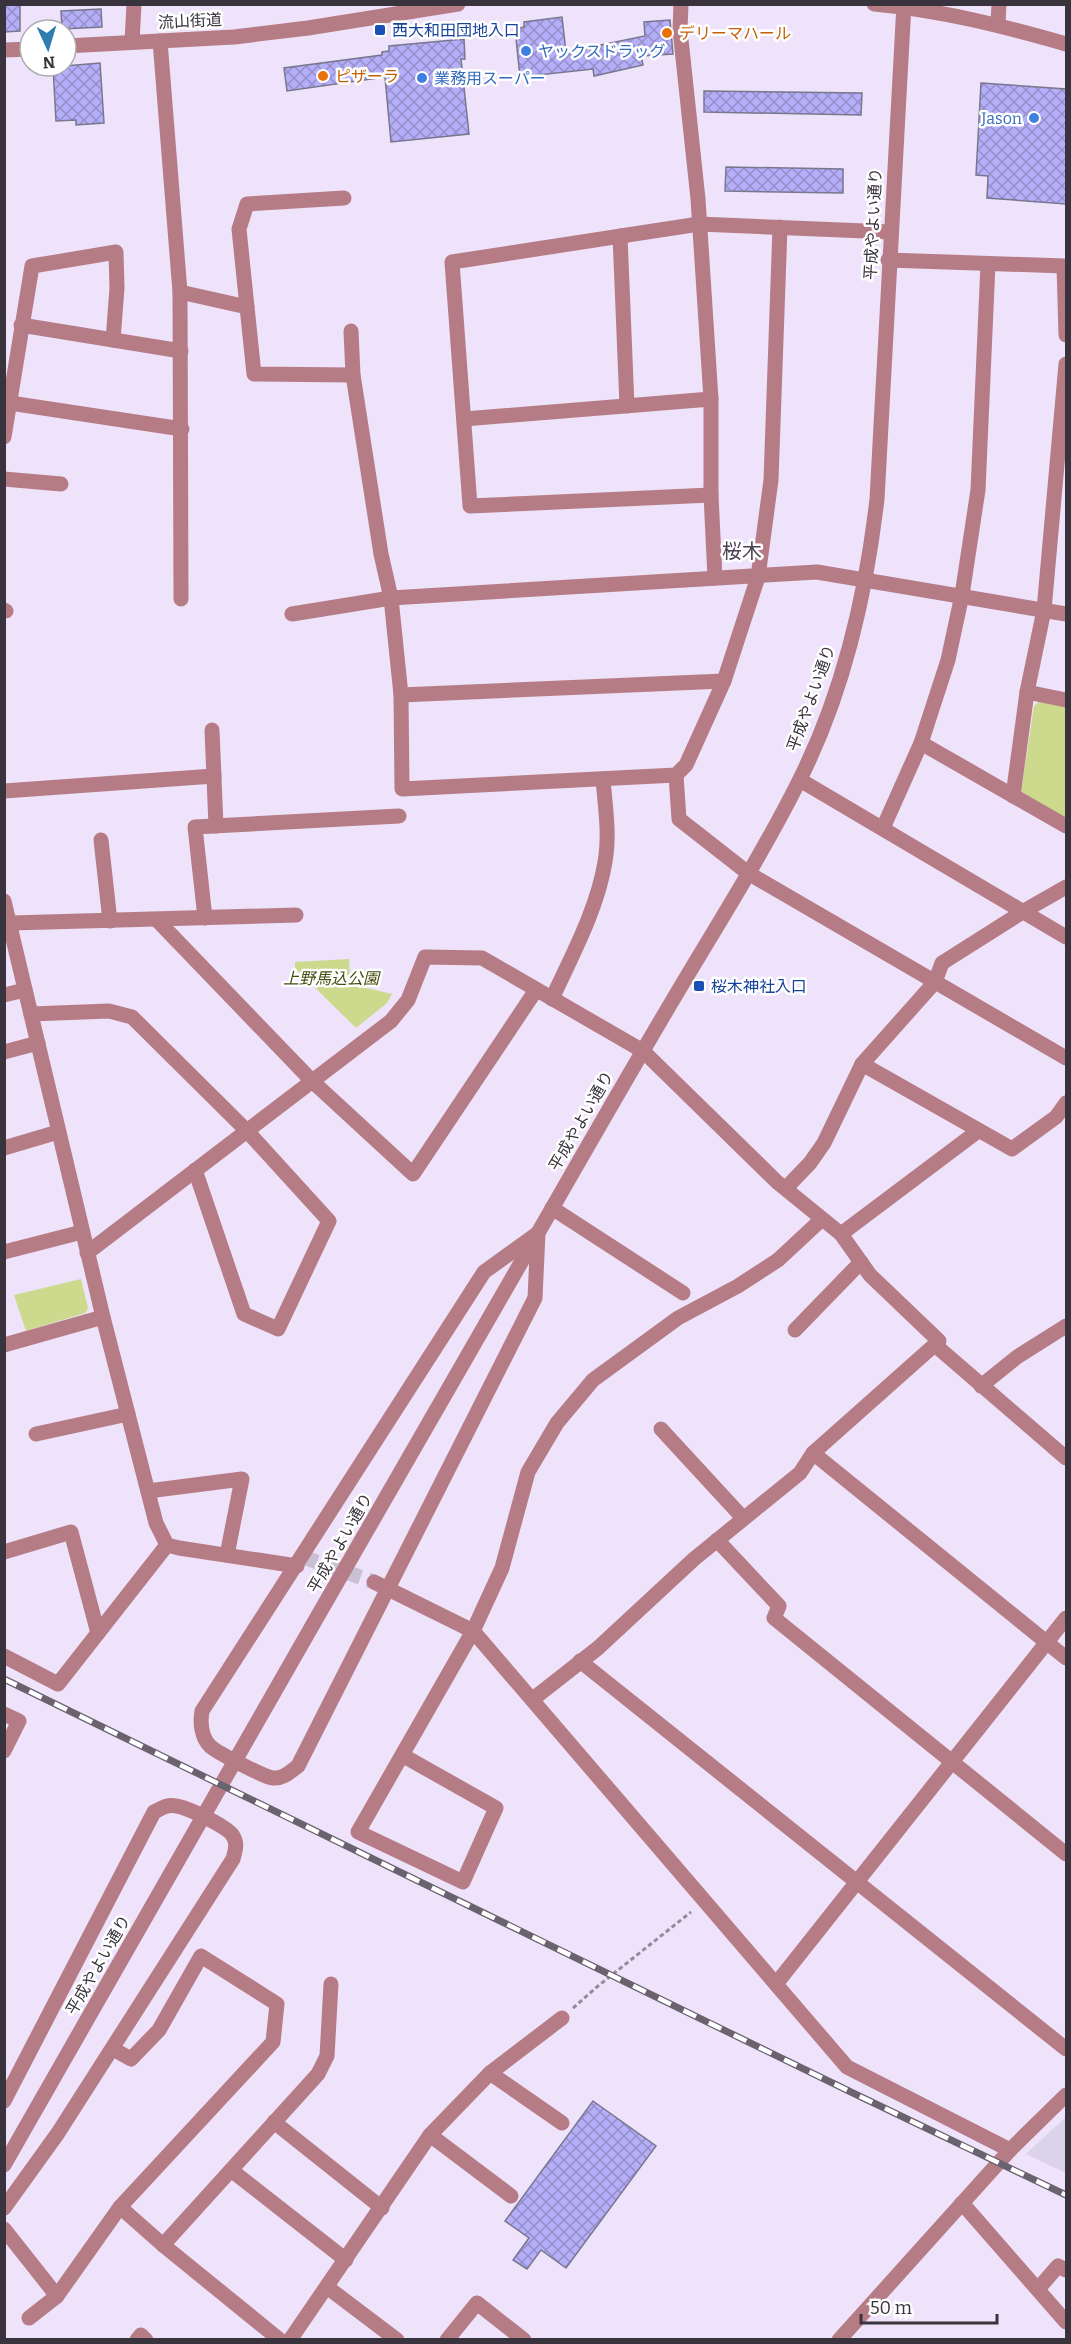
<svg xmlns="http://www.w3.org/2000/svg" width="1071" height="2344" font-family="Bitter,'Noto Sans JP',serif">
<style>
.education{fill:#dad3e9}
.green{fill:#cdda8e}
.building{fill:url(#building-cross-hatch);stroke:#78778d;stroke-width:1.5}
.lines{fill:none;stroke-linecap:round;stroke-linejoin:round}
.minor-tunnel{stroke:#cac0d4;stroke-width:15;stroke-dasharray:15 8;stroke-linecap:butt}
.path{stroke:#938b9b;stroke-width:3;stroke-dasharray:4.5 3;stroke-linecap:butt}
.minor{stroke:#b67c86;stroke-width:15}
.rail-casing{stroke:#69626f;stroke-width:7}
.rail{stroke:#fff;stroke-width:4.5;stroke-dasharray:14;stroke-linecap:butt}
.transit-dot{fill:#1a4fb4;stroke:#fff;stroke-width:2}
.food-dot{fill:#e8710a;stroke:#fff;stroke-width:2}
.shop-dot{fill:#3f7fe0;stroke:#fff;stroke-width:2}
.labels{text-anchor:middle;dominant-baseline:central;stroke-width:5;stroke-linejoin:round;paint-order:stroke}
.street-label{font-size:16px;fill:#38333c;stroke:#fff}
.transit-label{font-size:16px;fill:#164399;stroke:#fff;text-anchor:start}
.food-label{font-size:16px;fill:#c56008;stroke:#fff;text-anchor:start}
.shop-label{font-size:16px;fill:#366cbe;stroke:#fff;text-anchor:start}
.park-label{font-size:16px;font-style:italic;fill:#464e12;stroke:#fff}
.quarter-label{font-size:20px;fill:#4a4153;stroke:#fff}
</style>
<defs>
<pattern id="building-cross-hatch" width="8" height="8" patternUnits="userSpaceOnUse" patternTransform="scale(1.5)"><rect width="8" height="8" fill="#b5aef8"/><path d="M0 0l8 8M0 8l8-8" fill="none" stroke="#948eca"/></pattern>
</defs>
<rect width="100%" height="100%" fill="#eee3fa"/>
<polygon class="education" points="1066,2117 1066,2173 1026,2154"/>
<g class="green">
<polygon points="1040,701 1066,706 1066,818 1021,792 1034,706"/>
<polygon points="349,959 350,984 392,994 387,1003 356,1028 295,968 295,962"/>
<polygon points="81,1279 88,1308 85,1313 26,1331 14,1295"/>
</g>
<g class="building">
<polygon points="4,4 20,4 20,31 4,32"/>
<polygon points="101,9 102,27 62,29 61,11"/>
<polygon points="562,17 566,52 645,36 644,22 670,20 673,54 641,56 643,65 594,76 593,69 520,77 515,29 524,27 524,22"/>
<polygon points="464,39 465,59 461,59 469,134 391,142 385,77 287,91 284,68 382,55 382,52 389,51 389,46"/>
<polygon points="100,63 104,123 76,125 76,120 56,121 53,67"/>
<polygon points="981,83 1066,89 1066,204 987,198 988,176 976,175"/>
<polygon points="704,91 862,93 861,115 704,112"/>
<polygon points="726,167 843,169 843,193 725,191"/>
<polygon points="593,2101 656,2146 566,2268 541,2250 527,2269 513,2260 529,2238 505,2221"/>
</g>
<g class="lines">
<polyline class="minor-tunnel" points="303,1557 374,1582"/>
<polyline class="path" points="573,2008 598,1986 691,1912"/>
<g class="minor">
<polyline points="681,4 680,30 698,199 711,399 711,495 715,578"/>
<path d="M 874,4 C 940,10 1003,26 1066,44"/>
<polyline points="998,24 999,4"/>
<polyline points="160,41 180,292 181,599"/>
<polyline points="132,42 134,4"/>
<polyline points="66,46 234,37 308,28 458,4"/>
<polyline points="4,50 30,49"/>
<polyline points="620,236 627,406"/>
<polyline points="888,260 1064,266 1066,335"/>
<polyline points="180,292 247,307 254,374 353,375"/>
<polyline points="247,307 239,229 247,204 344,198"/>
<polyline points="21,325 181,351"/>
<polyline points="351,331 353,375 381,554 391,598 401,695 402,789 676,775 686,765 724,681 758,577 771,480 780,227"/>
<polyline points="10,403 182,429"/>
<polyline points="464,419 711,399"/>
<polyline points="4,437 32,266 116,252 117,288 113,340"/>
<polyline points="4,479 61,484"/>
<polyline points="711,495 470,506 452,262 699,224 890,232"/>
<polyline points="4,610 6,611"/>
<polyline points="292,614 391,598 817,572 1066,614"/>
<polyline points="1027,692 1066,700"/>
<polyline points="401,695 724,681"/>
<polyline points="212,730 216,826"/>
<polyline points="921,743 1066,826"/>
<polyline points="676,775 679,819 748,873 1066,1058"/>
<polyline points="800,780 1066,937"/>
<polyline points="4,791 214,776"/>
<polyline points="1013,796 1027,692 1044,610 1066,364"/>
<polyline points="883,828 921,743 948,660 962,595 978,490 988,264"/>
<polyline points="101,840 110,921"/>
<polyline points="4,901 103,1317 156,1523 167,1545 179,1548 297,1566"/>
<polyline points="205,918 195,827 399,816"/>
<polyline points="157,920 312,1081 413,1174 536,990"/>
<polyline points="11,923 296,915"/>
<polyline points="4,995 25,990"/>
<path d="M 552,999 C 572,955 597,910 605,862 C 610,834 605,806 603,779"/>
<polyline points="31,1014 109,1011 132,1017 247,1131 329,1221 278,1329 244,1314 195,1170"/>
<polyline points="4,1052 38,1043"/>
<polyline points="862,1064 1012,1149 1056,1117 1066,1103"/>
<polyline points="4,1148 58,1132"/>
<polyline points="786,1188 810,1163 824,1143 862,1064 935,982 942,963 1024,911 1066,887"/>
<polyline points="552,1208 683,1293"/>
<path d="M 538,1233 L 535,1298 L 298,1766 C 290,1772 283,1779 273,1778 C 264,1777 216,1752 210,1746 C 201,1737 200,1722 202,1711 L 484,1272 Z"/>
<polyline points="841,1234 978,1131"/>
<polyline points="4,1252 82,1232"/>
<polyline points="87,1253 391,1021 408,1000 425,957 482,958 643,1051 777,1182 841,1234 870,1275 939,1341 813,1453 800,1473 694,1559 598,1648 533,1699"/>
<polyline points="795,1330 861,1262"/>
<polyline points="4,1345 103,1317"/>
<polyline points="935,1345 1066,1458"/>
<polyline points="981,1386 1017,1357 1066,1326"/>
<polyline points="661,1429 743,1518"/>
<polyline points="36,1434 128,1414"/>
<polyline points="813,1453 1066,1658"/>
<polyline points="148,1491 242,1479 227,1555"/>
<polyline points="717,1540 779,1606 774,1618 1066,1854"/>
<polyline points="4,1552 71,1532 98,1633"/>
<polyline points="374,1582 473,1631 847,2067 1010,2150"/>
<polyline points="4,1656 58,1684 167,1545"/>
<polyline points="580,1661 1066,2049"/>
<polyline points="4,1714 19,1721 4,1751"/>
<polyline points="402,1755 496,1808 463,1882 358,1832 473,1631 502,1568 528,1472 557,1423 593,1380 678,1318 738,1286 778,1260 822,1219"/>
<polyline points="776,1984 1066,1618"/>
<polyline points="490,2073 562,2123"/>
<path d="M 4,2101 L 154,1812 C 162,1808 167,1804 176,1806 C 187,1807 228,1827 233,1836 C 238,1844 235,1851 233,1859 L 58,2133 L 4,2208"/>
<polyline points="274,2122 382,2208"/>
<polyline points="430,2135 511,2196"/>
<path d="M 4,2165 C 176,1865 346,1565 519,1266 C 569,1179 619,1091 671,1003 C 714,930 761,857 799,781 C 843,694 866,595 877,499 L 904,4"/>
<polyline points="231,2170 346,2260"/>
<polyline points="962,2203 1066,2322"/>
<polyline points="120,2207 163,2245 280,2340"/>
<polyline points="4,2229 57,2296"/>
<polyline points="163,2245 318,2074 327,2056 331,1984"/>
<polyline points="327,2287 397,2340"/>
<polyline points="1038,2289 1058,2266 1066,2270"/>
<polyline points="29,2318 57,2296 120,2207 273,2042 277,2004 201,1956 159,2030 131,2059 113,2049"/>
<polyline points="137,2340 141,2335 146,2340"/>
<polyline points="290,2340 430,2135 490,2073 562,2018"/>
<polyline points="447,2340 477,2303 524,2340"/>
<polyline points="839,2340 1010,2150 1066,2095"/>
</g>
<g class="rail-casing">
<polyline id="rail" points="4,1679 855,2094 1066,2195"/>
</g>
<use href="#rail" class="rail"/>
</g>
<g class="transit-dot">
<rect x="374" y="24" width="12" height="12" rx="3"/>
<rect x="693" y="980" width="12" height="12" rx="3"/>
</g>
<g class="food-dot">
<circle cx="667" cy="33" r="6"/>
<circle cx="323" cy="76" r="6"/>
</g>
<g class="shop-dot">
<circle cx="526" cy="51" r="6"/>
<circle cx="422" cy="78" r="6"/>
<circle cx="1034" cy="118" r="6"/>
</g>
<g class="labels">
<g class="street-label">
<text transform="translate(190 21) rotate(-3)">流山街道</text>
<text transform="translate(873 224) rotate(-87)">平成やよい通り</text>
<text transform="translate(811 698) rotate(-70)">平成やよい通り</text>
<text transform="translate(581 1121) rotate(-60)">平成やよい通り</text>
<text transform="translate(340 1543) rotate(-60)">平成やよい通り</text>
<text transform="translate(98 1965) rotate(-60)">平成やよい通り</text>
</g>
<g class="transit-label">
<text x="392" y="30">西大和田団地入口</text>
<text x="711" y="986">桜木神社入口</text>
</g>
<g class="food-label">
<text x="679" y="33">デリーマハール</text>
<text x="335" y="76">ピザーラ</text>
</g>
<g class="shop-label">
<text x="538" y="51">ヤックスドラッグ</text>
<text x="434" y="78">業務用スーパー</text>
<text x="1022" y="118" text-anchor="end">Jason</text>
</g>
<g class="park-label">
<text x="331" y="978">上野馬込公園</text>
</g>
<g class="quarter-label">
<text x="742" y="551">桜木</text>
</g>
</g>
<rect width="1071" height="2344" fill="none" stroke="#38333c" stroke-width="12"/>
<g transform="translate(48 48) rotate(176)"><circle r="28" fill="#ffffff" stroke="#afadb1" stroke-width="1.5"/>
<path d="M0-4.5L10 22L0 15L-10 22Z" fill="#2f7cae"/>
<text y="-9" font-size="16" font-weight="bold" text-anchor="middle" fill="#38333c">N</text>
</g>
<path d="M861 2314v9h136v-9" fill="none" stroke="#38333c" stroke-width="3"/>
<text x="870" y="2314" font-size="18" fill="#38333c" stroke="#ffffff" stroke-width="4.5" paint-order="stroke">50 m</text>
</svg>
